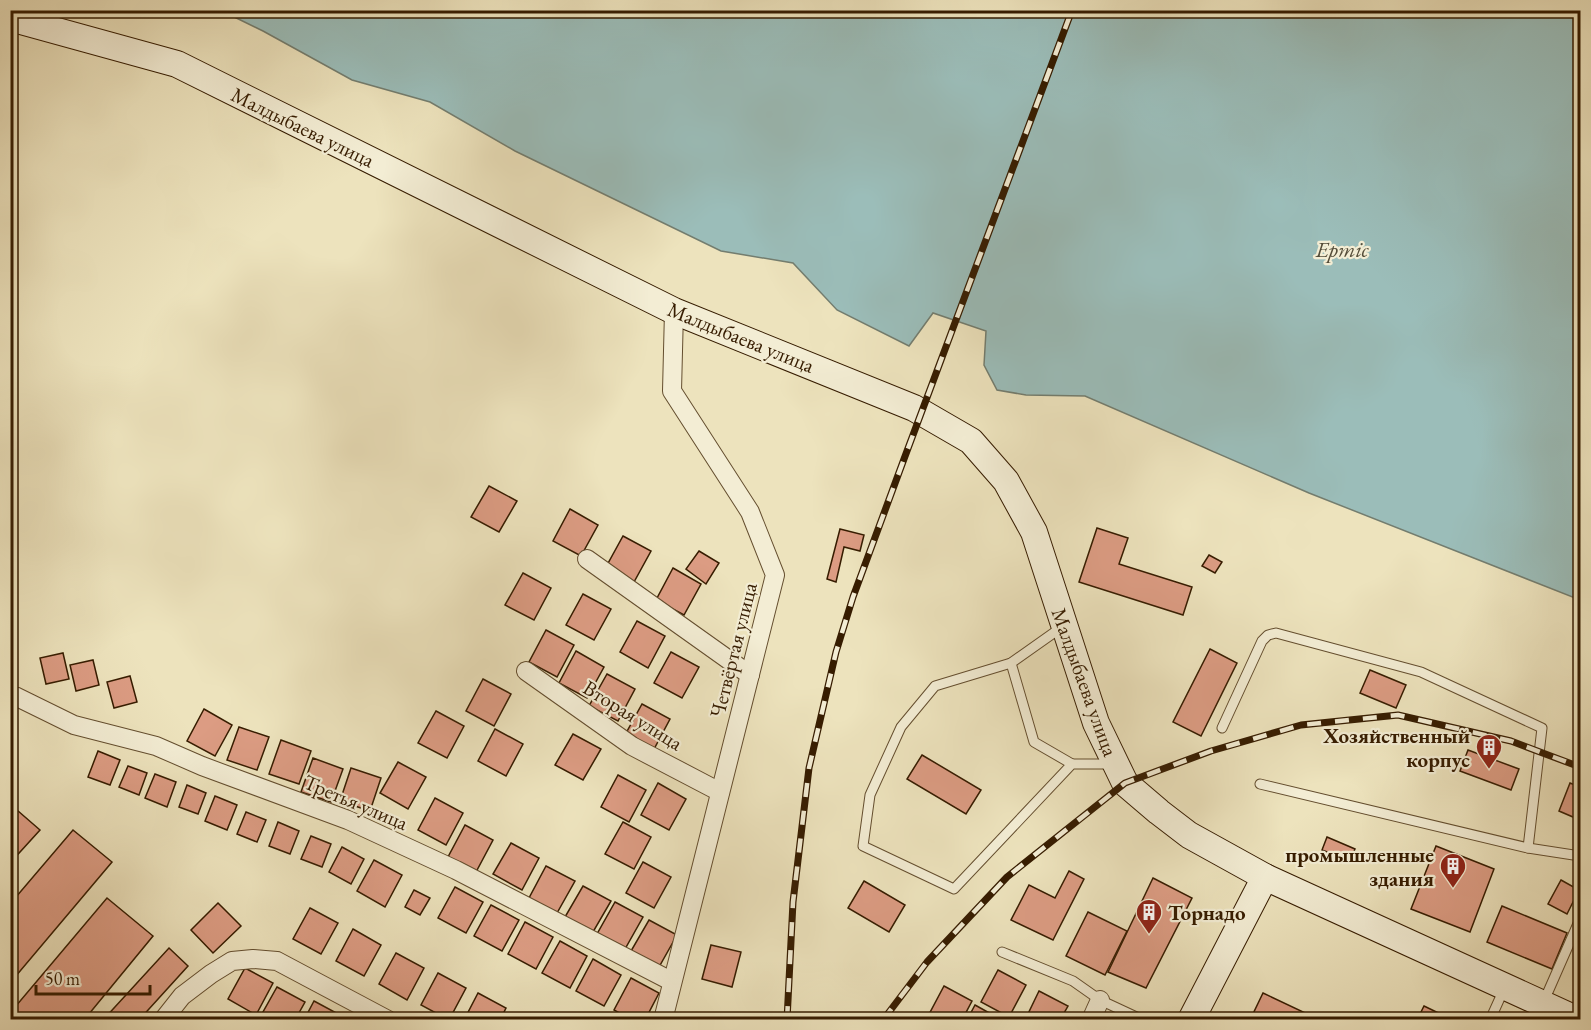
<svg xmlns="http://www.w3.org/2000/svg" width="1591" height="1030" font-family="'EB Garamond',serif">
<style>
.water{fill:#9bbdb9;stroke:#737d6f;stroke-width:1.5}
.building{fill:#dc9c83;stroke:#361c00;stroke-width:1.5}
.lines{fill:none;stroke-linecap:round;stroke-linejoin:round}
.lane-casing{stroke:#644e2f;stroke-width:11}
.street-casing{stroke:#644e2f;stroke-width:20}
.secondary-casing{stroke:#361c00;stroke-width:28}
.lane{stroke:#f3edd4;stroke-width:9}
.street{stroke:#f3edd4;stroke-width:18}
.secondary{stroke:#f3edd4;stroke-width:26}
.rail-casing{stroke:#361c00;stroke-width:7}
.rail{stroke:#f3edd4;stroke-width:4.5;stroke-dasharray:14;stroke-linecap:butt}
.labels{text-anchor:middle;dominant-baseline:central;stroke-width:4.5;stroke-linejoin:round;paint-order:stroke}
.street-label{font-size:21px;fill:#361c00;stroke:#f3edd4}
.poi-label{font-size:21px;font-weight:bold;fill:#361c00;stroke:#f3edd4;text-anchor:end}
.water-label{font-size:22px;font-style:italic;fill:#544c38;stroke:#f3edd4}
</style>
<rect width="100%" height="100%" fill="#ede3bd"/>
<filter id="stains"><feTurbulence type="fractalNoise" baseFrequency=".00333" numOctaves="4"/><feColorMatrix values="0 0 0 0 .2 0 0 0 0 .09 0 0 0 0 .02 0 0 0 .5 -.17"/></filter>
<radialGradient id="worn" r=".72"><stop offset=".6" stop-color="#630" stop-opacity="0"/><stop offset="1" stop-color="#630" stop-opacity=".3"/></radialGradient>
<polygon class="water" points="222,11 1580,11 1580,600 1309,493 1085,396 1026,395 997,390 984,365 986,331 933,313 909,346 837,310 793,263 721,251 515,151 430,102 352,80 263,31"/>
<g class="building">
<polygon points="489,486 517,501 499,532 471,517"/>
<polygon points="570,509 598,525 581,556 553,541"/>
<polygon points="1097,528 1128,538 1119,564 1192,587 1183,615 1079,582"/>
<polygon points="840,529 864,535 860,551 844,547 836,582 827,579"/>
<polygon points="623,536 651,551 634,582 606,567"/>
<polygon points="699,551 719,563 706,584 686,569"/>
<polygon points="1209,555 1222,562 1215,573 1202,566"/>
<polygon points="673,568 701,584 684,615 656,600"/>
<polygon points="523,573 551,588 534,620 505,605"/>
<polygon points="583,594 611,609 594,640 566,625"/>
<polygon points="637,621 665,636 648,668 620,652"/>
<polygon points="546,630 574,645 557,677 529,662"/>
<polygon points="1210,649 1237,663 1201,736 1173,722"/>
<polygon points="576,651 604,667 587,698 559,683"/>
<polygon points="671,652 699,667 682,698 654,683"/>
<polygon points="63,653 69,679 46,684 40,658"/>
<polygon points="93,660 99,685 76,691 70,665"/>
<polygon points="1370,670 1406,685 1396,708 1360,693"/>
<polygon points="607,674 635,689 618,721 589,706"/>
<polygon points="130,676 137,702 114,708 107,682"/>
<polygon points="483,679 511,694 494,726 466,711"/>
<polygon points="642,704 670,719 653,751 625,735"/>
<polygon points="204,709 232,725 215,756 187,741"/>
<polygon points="436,711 464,726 447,758 418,743"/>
<polygon points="239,727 269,737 257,770 227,760"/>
<polygon points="495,729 523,744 506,776 478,761"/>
<polygon points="573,734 601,749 583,780 555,765"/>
<polygon points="281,740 311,751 299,784 269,774"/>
<polygon points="1468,750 1519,769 1511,790 1460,771"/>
<polygon points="98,751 120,760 110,785 88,777"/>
<polygon points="922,755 981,790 966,814 907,779"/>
<polygon points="313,758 343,769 331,802 301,792"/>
<polygon points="398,762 426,777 408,809 380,793"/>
<polygon points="128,766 147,773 139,795 119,787"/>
<polygon points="351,768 381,778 370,811 340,801"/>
<polygon points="155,774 176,782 167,807 145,798"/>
<polygon points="618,775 646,790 629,822 601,807"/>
<polygon points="658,783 686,799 669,830 641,815"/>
<polygon points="1570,783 1580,787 1580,820 1559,811"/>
<polygon points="187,785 206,793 198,814 179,807"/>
<polygon points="215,796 237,805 227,830 205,821"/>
<polygon points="435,798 463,813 446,845 418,830"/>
<polygon points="10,804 40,830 10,863"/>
<polygon points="246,812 266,820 257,842 237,834"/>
<polygon points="278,822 299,831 290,854 269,846"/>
<polygon points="623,822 651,837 634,869 605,854"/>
<polygon points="465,825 493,840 476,872 448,857"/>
<polygon points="73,830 112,862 10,983 10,904"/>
<polygon points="311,836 331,844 322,867 301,859"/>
<polygon points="1327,837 1355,849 1350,861 1322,850"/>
<polygon points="511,843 539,858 522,890 493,874"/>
<polygon points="1436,846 1494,869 1470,932 1411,909"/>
<polygon points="342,847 364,859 351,884 329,872"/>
<polygon points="374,860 402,875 385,907 357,891"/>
<polygon points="643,862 671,877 654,908 626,893"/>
<polygon points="546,866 575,881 557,913 529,898"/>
<polygon points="1069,871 1084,879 1053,940 1011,920 1029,885 1055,898"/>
<polygon points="1153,878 1192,898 1146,988 1108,972"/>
<polygon points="1561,880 1579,890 1567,914 1548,904"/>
<polygon points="864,881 905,905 889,932 848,908"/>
<polygon points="583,886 611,901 593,932 565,917"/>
<polygon points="455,887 483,902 466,933 438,918"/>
<polygon points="414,890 430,898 420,915 405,907"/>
<polygon points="107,898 153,936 84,1020 10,1020 10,1013"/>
<polygon points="615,902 643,917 625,949 597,934"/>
<polygon points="218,903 241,926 213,953 191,930"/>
<polygon points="491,905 519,920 502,951 474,936"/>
<polygon points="1502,906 1567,933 1552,969 1487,942"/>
<polygon points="310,908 338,923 321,954 293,939"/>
<polygon points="1088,912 1127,931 1105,975 1066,956"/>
<polygon points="649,920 677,935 659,967 631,951"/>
<polygon points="525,922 553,937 536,969 508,954"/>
<polygon points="353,929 381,945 364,976 336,961"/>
<polygon points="560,941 587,956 570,988 542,973"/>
<polygon points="711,945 741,952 732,987 702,979"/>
<polygon points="169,948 188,966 139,1020 103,1020"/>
<polygon points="396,953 424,968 407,1000 379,984"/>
<polygon points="593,959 621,975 604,1006 576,991"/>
<polygon points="245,968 273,983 256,1015 228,999"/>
<polygon points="998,970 1026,985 1009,1017 981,1002"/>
<polygon points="438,973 466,988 449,1020 421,1005"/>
<polygon points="631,978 659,993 645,1020 632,1020 614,1010"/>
<polygon points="944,986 972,1001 962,1020 930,1020 927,1018"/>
<polygon points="277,987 305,1002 295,1020 259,1019"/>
<polygon points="1039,991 1068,1006 1060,1020 1025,1020"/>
<polygon points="478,993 506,1008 500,1020 464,1020"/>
<polygon points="1263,993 1320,1020 1250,1020"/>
<polygon points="314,1001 342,1016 340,1020 304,1020"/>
<polygon points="975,1005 1002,1020 967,1020"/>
<polygon points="1424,1006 1453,1020 1417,1020"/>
<polygon points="514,1013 527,1020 510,1020"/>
</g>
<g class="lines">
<g class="lane-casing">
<g id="lane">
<polyline points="1062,627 1011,663 935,686 901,727 870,795 863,846 954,889 1072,764 1111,764"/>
<polyline points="1011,663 1034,742 1072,764"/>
<polyline points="1222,728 1262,641 1268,635 1276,633 1421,672 1542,728 1528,848"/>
<polyline points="1260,784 1528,848 1580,856"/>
<polyline points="1002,952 1073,981 1100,1000 1143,1020"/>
<polyline points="1544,1001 1580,919"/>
<polyline points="1490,1020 1504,989"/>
</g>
</g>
<g class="street-casing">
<g id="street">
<polyline points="587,559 750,675"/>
<polyline points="526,671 632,746 720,792"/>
<polyline points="10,696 17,697 74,725 156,746 202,766 348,820 456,870 671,981"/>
<polyline points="163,1020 182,996 211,974 232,961 253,959 277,961 388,1020"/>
<polyline points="663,1020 775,575 750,512 672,391 674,311"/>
<polyline points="1091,1020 1100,1000"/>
</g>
</g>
<g class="secondary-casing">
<g id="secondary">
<polyline points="10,18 177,64 674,311 914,408 971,441 1006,481 1034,532 1096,723 1125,783 1159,812 1189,835 1265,877 1578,1020"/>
<polyline points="1191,1020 1265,877"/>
</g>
</g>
<use href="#lane" class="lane"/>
<use href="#street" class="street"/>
<use href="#secondary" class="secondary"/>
<g class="rail-casing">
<g id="rail">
<polyline points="787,1020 793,902 809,768 836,652 853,597 904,459 1072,10"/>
<polyline points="883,1020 927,962 1007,877 1125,783 1211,751 1301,725 1398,715 1511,741 1580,767"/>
</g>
</g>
<use href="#rail" class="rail"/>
</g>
<defs>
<g id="building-pin" transform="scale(1.35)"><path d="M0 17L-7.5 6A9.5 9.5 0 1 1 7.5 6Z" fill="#8f2418" stroke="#f3edd4"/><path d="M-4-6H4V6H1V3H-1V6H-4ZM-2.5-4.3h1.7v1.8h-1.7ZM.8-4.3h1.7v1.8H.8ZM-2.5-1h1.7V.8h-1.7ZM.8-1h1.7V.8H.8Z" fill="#fff"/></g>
</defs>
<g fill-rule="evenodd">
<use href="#building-pin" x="1489" y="747"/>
<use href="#building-pin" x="1453" y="866"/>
<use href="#building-pin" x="1149" y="912"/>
</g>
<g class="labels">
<g class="street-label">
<text transform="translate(303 127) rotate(26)">Малдыбаева улица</text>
<text transform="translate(741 337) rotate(22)">Малдыбаева улица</text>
<text transform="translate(733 650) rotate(-76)">Четвёртая улица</text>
<text transform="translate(1085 682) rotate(70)">Малдыбаева улица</text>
<text transform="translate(633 715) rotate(32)">Вторая улица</text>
<text transform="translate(356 802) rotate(23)">Третья улица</text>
</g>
<g class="poi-label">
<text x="1470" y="735">Хозяйственный<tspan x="1470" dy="24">корпус</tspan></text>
<text x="1434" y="854">промышленные<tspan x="1434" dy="24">здания</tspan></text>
<text x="1168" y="912" text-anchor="start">Торнадо</text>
</g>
<g class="water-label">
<text x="1342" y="249">Ертіс</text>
</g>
</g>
<rect width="1591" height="1030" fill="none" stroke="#ede3bd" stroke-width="36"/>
<rect x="12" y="12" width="1567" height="1006" fill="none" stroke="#361c00" stroke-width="3"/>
<rect x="18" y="18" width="1555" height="994" fill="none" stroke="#361c00" stroke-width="1.5"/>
<path d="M36 985v9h114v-9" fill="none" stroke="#361c00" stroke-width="3"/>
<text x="45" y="985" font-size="18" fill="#361c00" stroke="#f3edd4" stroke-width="4.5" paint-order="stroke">50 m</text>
<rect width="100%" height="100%" filter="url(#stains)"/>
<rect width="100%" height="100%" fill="url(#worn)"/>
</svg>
